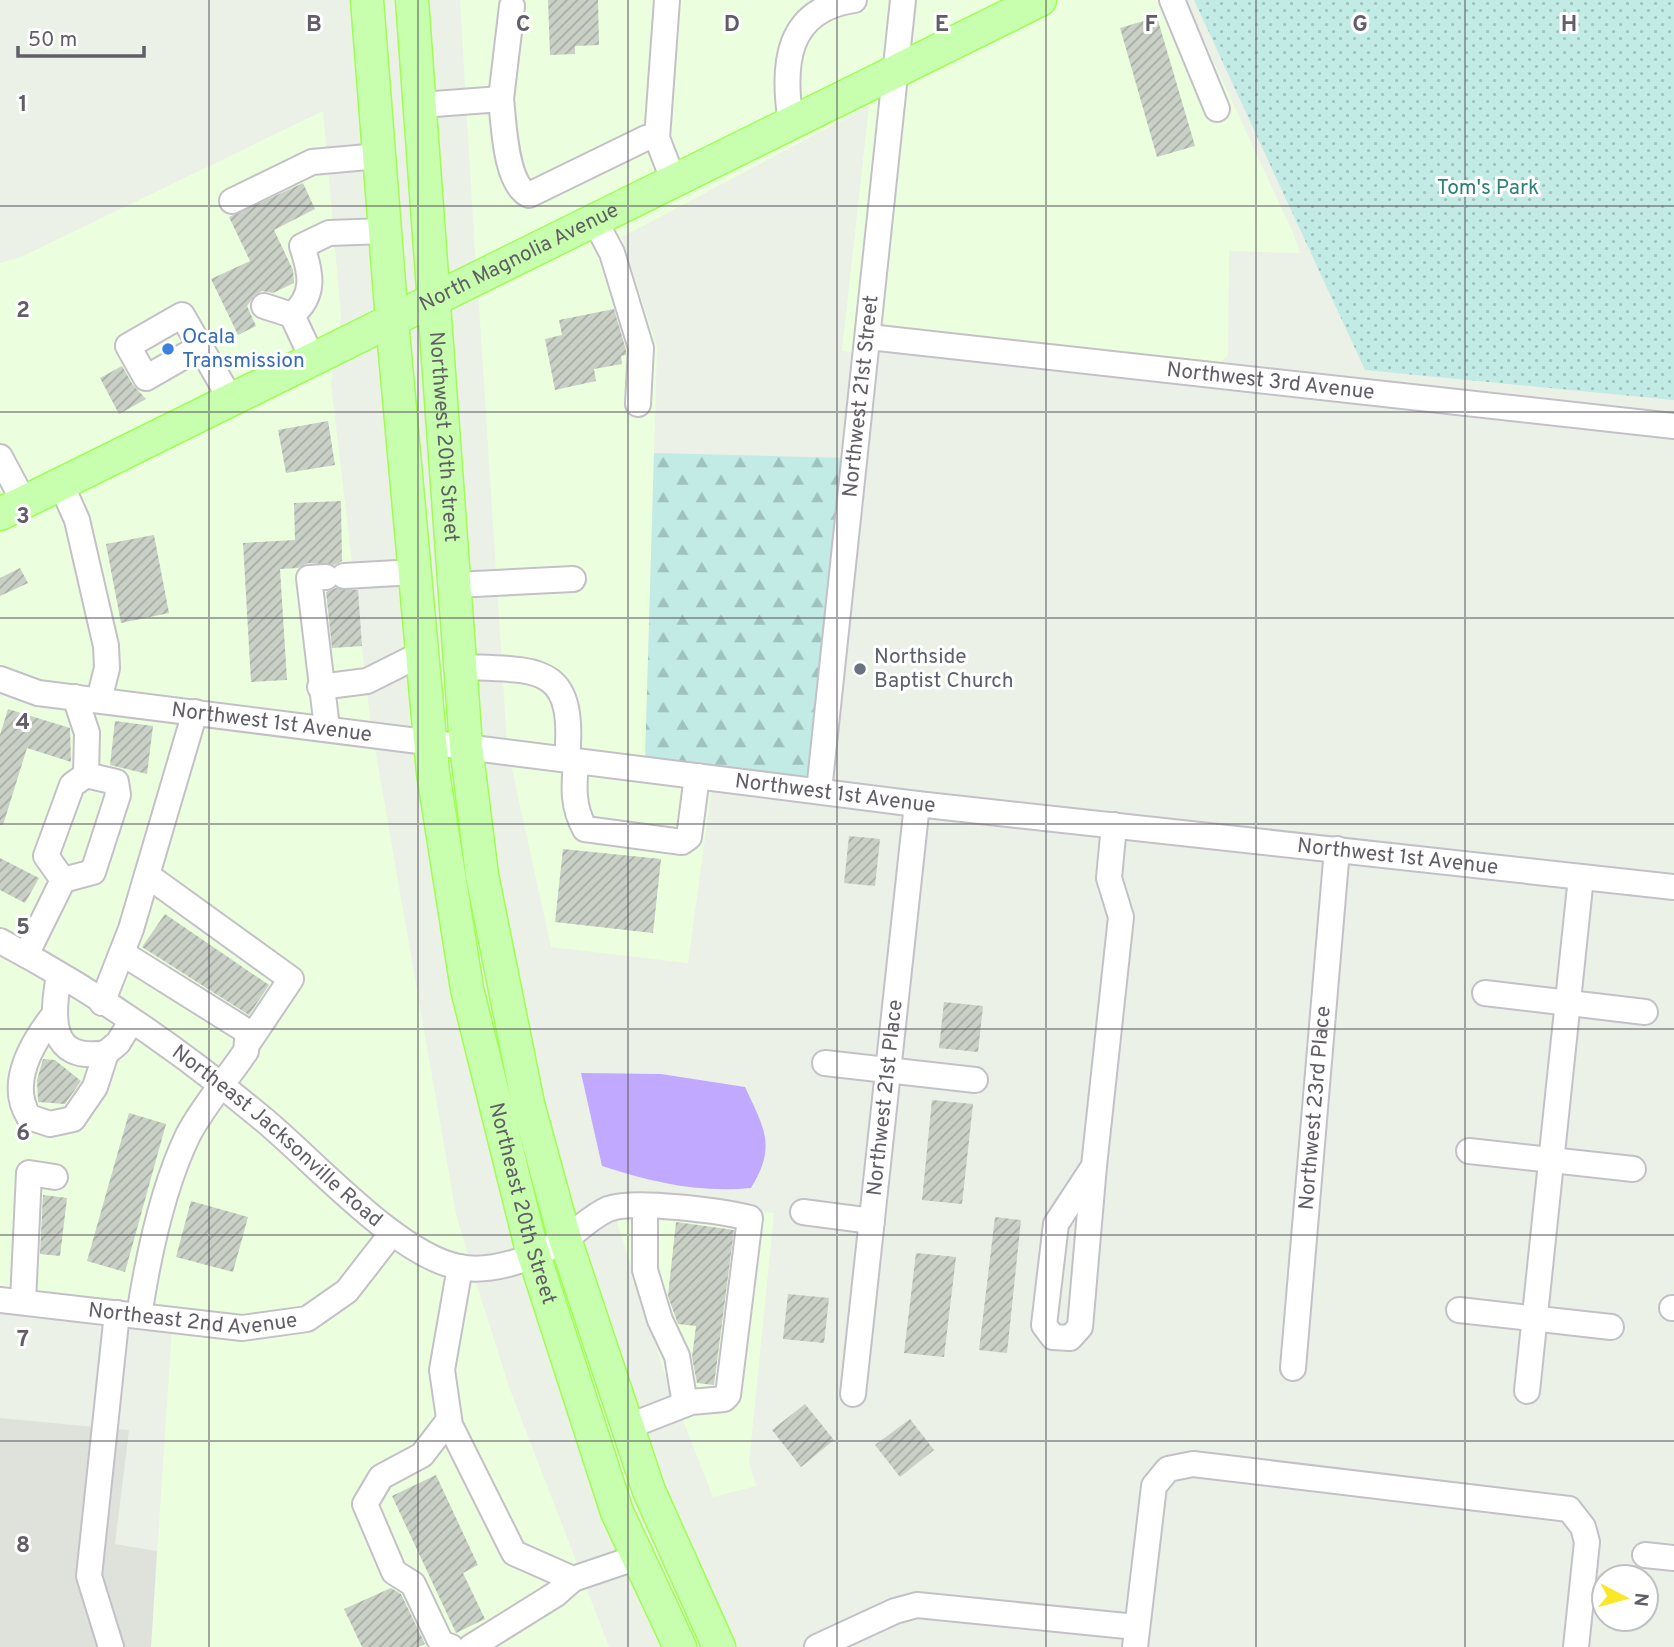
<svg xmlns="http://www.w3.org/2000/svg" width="1674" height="1647" font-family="Overpass,sans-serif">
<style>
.commercial{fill:#ebffde}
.industrial{fill:#dfe2db}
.forest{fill:url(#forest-firs)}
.park{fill:url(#park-dots)}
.water{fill:#c1a9ff}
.building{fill:url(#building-hatch)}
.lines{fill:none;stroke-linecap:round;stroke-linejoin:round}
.minor-casing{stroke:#c4c0c8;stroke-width:28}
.major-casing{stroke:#9efe53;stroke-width:35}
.minor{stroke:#fff;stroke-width:24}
.major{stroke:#c8ffae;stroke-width:32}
.grid{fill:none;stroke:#625e68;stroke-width:2;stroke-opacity:0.55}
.shop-dot{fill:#3f7fe0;stroke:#fff;stroke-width:2.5}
.worship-dot{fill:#6b7280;stroke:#fff;stroke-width:2.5}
.labels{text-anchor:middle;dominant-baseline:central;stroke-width:6;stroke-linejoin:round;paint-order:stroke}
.park-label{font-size:21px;fill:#2c8177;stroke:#fff}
.street-label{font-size:21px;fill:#625e68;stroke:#fff}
.shop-label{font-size:21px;fill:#366cbe;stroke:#fff;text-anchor:start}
.worship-label{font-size:21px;fill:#5b616d;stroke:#fff;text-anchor:start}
.grid-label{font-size:23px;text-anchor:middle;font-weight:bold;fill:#625e68;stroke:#fff;stroke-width:6;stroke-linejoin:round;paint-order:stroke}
</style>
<defs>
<pattern id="forest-firs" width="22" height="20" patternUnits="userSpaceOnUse" patternTransform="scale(1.75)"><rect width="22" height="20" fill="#c1ebe4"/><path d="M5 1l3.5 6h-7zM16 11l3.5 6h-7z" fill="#a0c2bd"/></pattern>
<pattern id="park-dots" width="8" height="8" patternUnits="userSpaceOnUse" patternTransform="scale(1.75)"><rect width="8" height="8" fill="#c1ebe4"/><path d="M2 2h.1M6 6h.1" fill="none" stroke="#a0c2bd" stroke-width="1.8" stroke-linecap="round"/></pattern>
<pattern id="building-hatch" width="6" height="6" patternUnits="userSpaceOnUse" patternTransform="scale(1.75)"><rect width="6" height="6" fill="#c9d0c5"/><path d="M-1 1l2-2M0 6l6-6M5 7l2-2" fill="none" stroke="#a7aca4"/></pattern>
</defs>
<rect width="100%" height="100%" fill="#ebf1e7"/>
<g class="commercial">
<polygon points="460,0 893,0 886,65 476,270"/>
<polygon points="913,0 1019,0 907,55"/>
<polygon points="1060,0 1185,0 1293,233 1300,253 1229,251 1228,355 1215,367 879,329 905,76"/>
<polygon points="884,86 857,353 842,351 869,106 622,237 657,347 645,761 507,743 478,289"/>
<polygon points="323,111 341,316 338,337 0,504 0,263 21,257"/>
<polygon points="335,359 331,384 371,725 40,685 0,668 0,524"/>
<polygon points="0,688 374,743 456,1214 469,1259 417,1242 0,932"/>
<polygon points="510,760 712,786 688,963 551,947"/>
<polygon points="0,951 151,1044 255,1124 380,1234 340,1286 303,1311 242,1319 0,1291"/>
<polygon points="609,1196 774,1213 749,1463 756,1486 713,1497 663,1369"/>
<polygon points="394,1246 474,1276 509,1387 581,1574 550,1588 462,1642 449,1637 402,1567 376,1505 389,1483 430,1460 463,1418 447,1408 415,1448 357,1500 433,1647 151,1647 172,1328 309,1327"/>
<polygon points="584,1582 609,1647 488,1647"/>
</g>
<g class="industrial">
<polygon points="0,1418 95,1427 101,1647 0,1647"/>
<polygon points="115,1429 129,1430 115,1544 157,1551 151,1647 121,1647 99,1575"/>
</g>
<polygon class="forest" points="654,453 846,458 810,781 645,761"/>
<polygon class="park" points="1194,0 1674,0 1674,400 1365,370"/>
<path class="water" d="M 581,1073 L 661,1074 L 745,1087 C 764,1128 777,1146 751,1188 C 698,1193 651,1182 602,1166 Z"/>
<g class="building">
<polygon points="548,0 598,0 599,45 575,46 575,54 550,55"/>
<polygon points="1157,17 1195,146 1157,157 1120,28"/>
<polygon points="303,183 315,209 274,230 293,270 294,283 273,293 262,291 254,296 247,306 256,326 238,335 211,279 250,261 229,217"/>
<polygon points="614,309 626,350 626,355 621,356 622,364 594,369 596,381 555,390 545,339 562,335 559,320"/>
<polygon points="122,366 133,385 146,399 119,414 100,378"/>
<polygon points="328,421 335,465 286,473 278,430"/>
<polygon points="341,501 342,561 334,565 308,563 298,568 280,569 287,680 251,682 243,543 295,540 294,503"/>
<polygon points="154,535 169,613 121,623 106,544"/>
<polygon points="20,568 28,583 0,596 0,578"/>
<polygon points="336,588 358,590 362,646 332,648 326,592"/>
<polygon points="8,709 70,728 71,762 27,748 3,825 0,825 0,735"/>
<polygon points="115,721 153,726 147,774 110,765"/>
<polygon points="849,836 880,839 875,886 844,883"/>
<polygon points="563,849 661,859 653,933 555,922"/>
<polygon points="0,858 39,878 25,903 0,890"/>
<polygon points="165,914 269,985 249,1015 142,947"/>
<polygon points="944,1002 983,1006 978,1052 939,1048"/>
<polygon points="43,1059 55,1060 81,1081 65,1104 38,1102 37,1080"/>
<polygon points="932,1100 973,1104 962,1204 922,1200"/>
<polygon points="129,1113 166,1124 125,1272 87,1261"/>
<polygon points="43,1195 67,1198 60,1256 40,1254"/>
<polygon points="191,1201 248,1217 233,1272 176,1257"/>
<polygon points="995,1217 1021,1220 1007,1353 979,1350"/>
<polygon points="676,1222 734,1230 714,1385 697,1383 692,1357 696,1326 678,1324 668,1296"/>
<polygon points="916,1253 956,1257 944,1357 904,1353"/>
<polygon points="788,1294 829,1298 824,1343 783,1339"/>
<polygon points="805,1404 834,1440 801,1467 772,1430"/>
<polygon points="910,1419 934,1450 900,1477 875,1445"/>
<polygon points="436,1475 478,1565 463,1573 485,1619 456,1633 392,1496"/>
<polygon points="391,1588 401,1594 425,1644 418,1647 362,1647 344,1609"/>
</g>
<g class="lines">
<g class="minor-casing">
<g id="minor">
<polyline points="667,0 657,138 674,182"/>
<polyline points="1172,0 1217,109"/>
<polyline points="501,99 512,6"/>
<path d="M 421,105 L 501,99 C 504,124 505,184 529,195 L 646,138 L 657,138"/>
<path d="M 791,123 C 782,66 785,10 854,0"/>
<polyline points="232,201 312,162 379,156"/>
<polyline points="595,221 612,253 641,348 638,404"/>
<polyline points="264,306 292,315"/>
<path id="s1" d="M 869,337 L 1674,426"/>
<polyline points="200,347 146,378 128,346 182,315 231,400"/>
<path d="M 313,360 L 292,315 C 316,295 311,273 302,246 L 329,233 L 385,231"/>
<polyline points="0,457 24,502"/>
<polyline points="61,484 77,520 106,646 107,668 99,700"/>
<polyline points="344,576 415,572"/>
<polyline points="326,577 309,578 327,728"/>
<polyline points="455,585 573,579"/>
<path d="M 461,667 C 539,670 576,663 567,759"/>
<path id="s2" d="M 0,679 L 38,693 L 917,804 L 1674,887"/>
<polyline points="320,687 367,681 423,653"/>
<path d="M 576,761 C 574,786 572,806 585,829 L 682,842 L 689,837 L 697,776"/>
<path id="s3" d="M 819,791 L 903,0"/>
<polyline points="147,875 291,979 250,1040"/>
<polyline points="63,880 46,856 72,785 86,775"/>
<path id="s4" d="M 0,941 C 93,990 183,1052 263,1119 C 314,1161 397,1255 459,1267 C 493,1274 537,1257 565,1239 C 580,1229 592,1216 608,1209 C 633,1199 721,1211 750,1218 L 728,1395 L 724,1399 L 691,1402 L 627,1427"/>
<path d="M 122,953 L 248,1032 L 246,1051 C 228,1078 203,1106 188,1135 C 162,1189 148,1257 139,1316"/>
<polyline points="26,955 63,880 93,872 118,795 116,782 86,775 87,733 75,697"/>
<path d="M 59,975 C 52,1015 47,1063 106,1053 L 118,1043 L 131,1022"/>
<polyline points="1485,993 1645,1012"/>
<polyline points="102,1003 131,929 195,712"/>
<path d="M 53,1016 C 32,1043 8,1084 29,1117 L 50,1124 L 73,1119 L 95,1087 L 106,1053"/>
<polyline points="825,1063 975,1080"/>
<polyline points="1469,1151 1633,1169"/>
<polyline points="1094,1166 1056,1224 1044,1325 1053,1337 1070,1338 1080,1327 1094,1166 1121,917 1109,878 1114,825"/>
<polyline points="645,1206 645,1270 660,1320 677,1356 685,1404"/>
<polyline points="803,1212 872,1221"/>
<polyline points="460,1267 442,1370 450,1425 514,1553 573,1579 638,1557"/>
<path id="s5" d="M 0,1300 L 242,1328 L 307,1319 L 347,1291 L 392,1233"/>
<polyline points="23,1302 29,1173 55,1177"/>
<polyline points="1672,1308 1674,1308"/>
<polyline points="1459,1310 1611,1327"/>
<path id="s6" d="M 1293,1368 L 1337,849"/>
<polyline points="1527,1391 1581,877"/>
<path id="s7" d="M 853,1394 L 917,804"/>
<polyline points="449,1420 422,1455 381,1477 365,1504 394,1572 413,1584 441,1643 451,1647"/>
<polyline points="1645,1555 1674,1558"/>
<polyline points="111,1647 89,1576 117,1313"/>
<polyline points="471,1647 556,1594 573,1579"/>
<polyline points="817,1647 895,1611 917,1605 1136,1627"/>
<polyline points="1135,1647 1154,1486 1168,1469 1193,1464 1569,1509 1583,1527 1587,1542 1576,1647"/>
</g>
</g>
<g class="major-casing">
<g id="major">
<path id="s8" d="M 367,0 L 392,321 L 433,773 L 467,989 L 530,1243 L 617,1512 L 680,1647"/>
<path id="s9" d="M 412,0 L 466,746 L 482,875 L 528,1104 L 565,1239 L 649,1491 L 719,1647"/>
<path id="s10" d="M 0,514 L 1040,0"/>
</g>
</g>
<use href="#minor" class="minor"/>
<use href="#major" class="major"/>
</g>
<path class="grid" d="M 209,0 L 209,1647M 418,0 L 418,1647M 628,0 L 628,1647M 837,0 L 837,1647M 1046,0 L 1046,1647M 1256,0 L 1256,1647M 1465,0 L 1465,1647M 0,206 L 1674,206M 0,412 L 1674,412M 0,618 L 1674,618M 0,824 L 1674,824M 0,1029 L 1674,1029M 0,1235 L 1674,1235M 0,1441 L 1674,1441"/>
<circle class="shop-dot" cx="168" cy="349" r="7"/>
<circle class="worship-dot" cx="860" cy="669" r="7"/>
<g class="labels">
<g class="park-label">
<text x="1488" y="188">Tom's Park</text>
</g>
<g class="street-label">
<text stroke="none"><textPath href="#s10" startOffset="579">North Magnolia Avenue</textPath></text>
<text stroke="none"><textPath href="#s1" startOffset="404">Northwest 3rd Avenue</textPath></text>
<text stroke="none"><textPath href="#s3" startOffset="397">Northwest 21st Street</textPath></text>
<text stroke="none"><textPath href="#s9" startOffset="438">Northwest 20th Street</textPath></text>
<text stroke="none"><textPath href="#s2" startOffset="276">Northwest 1st Avenue</textPath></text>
<text stroke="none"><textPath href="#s2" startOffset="844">Northwest 1st Avenue</textPath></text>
<text stroke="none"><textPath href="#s2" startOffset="1410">Northwest 1st Avenue</textPath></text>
<text stroke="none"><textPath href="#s7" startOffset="298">Northwest 21st Place</textPath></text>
<text stroke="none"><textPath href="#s6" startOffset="261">Northwest 23rd Place</textPath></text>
<text stroke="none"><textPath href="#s4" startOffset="340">Northeast Jacksonville Road</textPath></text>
<text stroke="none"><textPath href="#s8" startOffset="1216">Northeast 20th Street</textPath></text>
<text stroke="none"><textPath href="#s5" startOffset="194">Northeast 2nd Avenue</textPath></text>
</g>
<g class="shop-label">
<text x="182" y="337">Ocala<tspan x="182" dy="24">Transmission</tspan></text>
</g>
<g class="worship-label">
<text x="874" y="657">Northside<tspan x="874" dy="24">Baptist Church</tspan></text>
</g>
</g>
<g class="grid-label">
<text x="314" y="31">B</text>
<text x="523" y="31">C</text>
<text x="732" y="31">D</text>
<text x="942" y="31">E</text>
<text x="1151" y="31">F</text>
<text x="1360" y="31">G</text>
<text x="1569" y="31">H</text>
<text x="23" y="111">1</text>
<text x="23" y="317">2</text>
<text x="23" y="523">3</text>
<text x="23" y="729">4</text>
<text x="23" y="934">5</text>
<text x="23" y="1140">6</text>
<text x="23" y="1346">7</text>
<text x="23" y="1552">8</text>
</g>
<g transform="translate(1625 1598) rotate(96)"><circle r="33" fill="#ffffff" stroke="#c0bfc3" stroke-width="2"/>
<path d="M0-5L12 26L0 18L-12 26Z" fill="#f9e825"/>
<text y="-10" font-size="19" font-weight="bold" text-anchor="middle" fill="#625e68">N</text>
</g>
<path d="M18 46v10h126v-10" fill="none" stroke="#625e68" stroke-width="3.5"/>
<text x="28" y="46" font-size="21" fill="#625e68" stroke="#ffffff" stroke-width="5" paint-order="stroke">50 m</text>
</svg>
